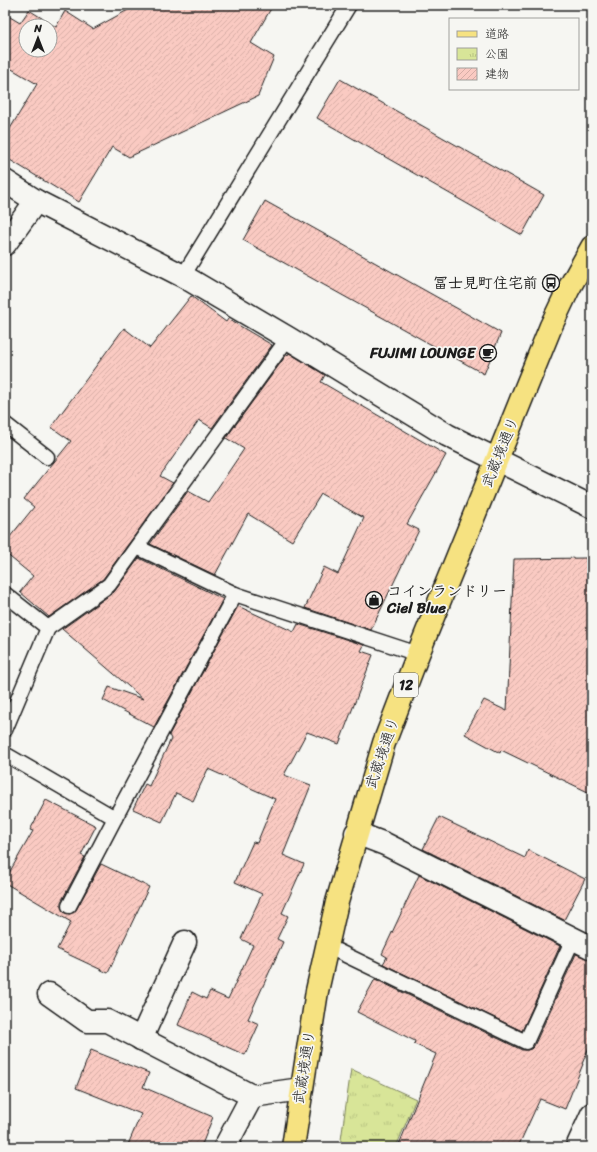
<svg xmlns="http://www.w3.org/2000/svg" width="597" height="1152" font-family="Sriracha,'Klee One',sans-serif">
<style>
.park{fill:url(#park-tufts);stroke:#7a805a}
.building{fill:url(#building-hatch);stroke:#1c1c1c;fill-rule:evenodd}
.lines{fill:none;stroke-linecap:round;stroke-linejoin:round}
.lane-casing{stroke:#1c1c1c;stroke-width:17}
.street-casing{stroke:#1c1c1c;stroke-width:25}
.primary-casing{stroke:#1c1c1c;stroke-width:25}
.lane{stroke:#f6f6f2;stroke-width:14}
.street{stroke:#f6f6f2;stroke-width:22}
.primary{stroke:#f6e281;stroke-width:22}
.labels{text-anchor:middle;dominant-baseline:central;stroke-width:3.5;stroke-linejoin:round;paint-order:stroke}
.shield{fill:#f6f6f2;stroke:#5d5d5c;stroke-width:1}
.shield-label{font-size:14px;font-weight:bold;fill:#1c1c1c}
.poi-label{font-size:15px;font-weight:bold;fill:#1c1c1c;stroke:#f6f6f2;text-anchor:end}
.street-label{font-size:15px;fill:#1c1c1c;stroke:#f6f6f2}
</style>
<defs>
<pattern id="park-tufts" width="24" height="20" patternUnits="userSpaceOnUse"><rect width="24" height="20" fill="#d8e598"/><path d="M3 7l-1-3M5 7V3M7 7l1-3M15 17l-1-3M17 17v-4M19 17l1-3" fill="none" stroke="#b9c482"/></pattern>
<pattern id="building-hatch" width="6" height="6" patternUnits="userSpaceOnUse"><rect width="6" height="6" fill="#facac2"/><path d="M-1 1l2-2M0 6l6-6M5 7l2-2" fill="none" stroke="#d6ada6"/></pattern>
</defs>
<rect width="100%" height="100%" fill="#f6f6f2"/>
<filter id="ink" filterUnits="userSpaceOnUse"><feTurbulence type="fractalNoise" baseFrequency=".025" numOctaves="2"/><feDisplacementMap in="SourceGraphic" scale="8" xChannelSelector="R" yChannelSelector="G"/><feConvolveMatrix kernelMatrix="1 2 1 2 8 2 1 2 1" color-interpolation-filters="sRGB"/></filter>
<g filter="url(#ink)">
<polygon class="park" points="351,1069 416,1099 396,1147 340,1147"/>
<g class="building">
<path d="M 137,5 L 273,5 L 251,43 L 274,57 L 258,96 L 129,157 L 112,147 L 79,202 L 5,157 L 5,137 L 37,84 L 5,65 L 5,14 L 20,23 L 29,10 L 56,27 L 65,11 L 93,29 ZM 26,26 L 50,26 L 50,50 L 26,50 Z"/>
<polygon points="340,79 544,195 522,235 317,118"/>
<polygon points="265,201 501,333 484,374 243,240"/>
<polygon points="191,296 226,322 228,319 272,345 212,428 199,420 160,476 173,483 103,579 49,617 20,592 33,576 5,553 5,543 34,507 24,499 71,441 51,427 124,328 150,348"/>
<polygon points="289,353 325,375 321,382 446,455 407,524 419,530 371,630 305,608 324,567 338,574 364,518 321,494 292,541 248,514 215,575 150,544 188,491 208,502 244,449 226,438 287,354 288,355"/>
<polygon points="139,558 223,599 154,727 103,700 109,687 143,699 62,629 114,592"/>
<polygon points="586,558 588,582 592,584 592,794 501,750 500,753 465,734 484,700 507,711 514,559"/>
<polygon points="238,606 294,632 298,624 364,645 361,651 373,655 339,744 307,732 284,775 311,785 283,855 304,864 282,913 288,916 277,939 283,942 248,1019 259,1024 245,1055 178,1025 192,992 206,999 210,991 228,999 253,945 241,939 262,894 235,882 253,842 257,843 275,799 208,769 193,801 176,793 162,822 133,809 145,784 149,786 171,739 169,735"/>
<polygon points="46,800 96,826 81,855 85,857 61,902 61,907 65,913 70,914 76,910 101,864 149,887 108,973 57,949 71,922 5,883 5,880 33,831 30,830"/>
<polygon points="439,817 525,858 528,850 585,879 564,920 423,849"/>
<polygon points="419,875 560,946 522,1031 383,964 387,957 382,954"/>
<polygon points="576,954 592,960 592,1040 582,1064 583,1064 565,1109 540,1099 518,1147 398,1147 436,1054 414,1044 415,1041 357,1012 375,979 522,1050 527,1050 531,1049 534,1046"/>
<polygon points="91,1050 149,1073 143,1087 213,1117 201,1147 127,1147 141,1114 76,1088"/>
</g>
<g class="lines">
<g class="lane-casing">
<g id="lane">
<polyline points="183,276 349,5"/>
<polyline points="5,424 47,457"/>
<polyline points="137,547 235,594 418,654"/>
<polyline points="5,594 48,628"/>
<polyline points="5,730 48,628 109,585 288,338"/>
<polyline points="5,754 115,818 235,594"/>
<polyline points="69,906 115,818"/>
<polyline points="327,946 526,1042 573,939"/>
</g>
</g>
<g class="street-casing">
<g id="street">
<polyline points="5,181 36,201 183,276 288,338 447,435 592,507"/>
<polyline points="5,244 36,201"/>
<polyline points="356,833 385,844 592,948"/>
<polyline points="49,994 87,1021 107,1021 252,1096"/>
<polyline points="141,1039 185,942"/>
<polyline points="225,1147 252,1096 301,1089"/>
<polyline points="577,1147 592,1114"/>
</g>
</g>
<g class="primary-casing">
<polyline id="primary" points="293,1147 317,991 337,902 384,743 418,654 551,326 568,290 592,247"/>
</g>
<use href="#lane" class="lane"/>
<use href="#street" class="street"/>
<use href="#primary" class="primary"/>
</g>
</g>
<defs>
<g id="bus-ring" transform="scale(0.9)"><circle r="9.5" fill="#f6f6f2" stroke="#1c1c1c" stroke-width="1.5"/><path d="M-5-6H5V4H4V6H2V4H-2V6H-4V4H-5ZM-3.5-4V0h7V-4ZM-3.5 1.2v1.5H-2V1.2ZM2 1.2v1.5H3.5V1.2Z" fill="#1c1c1c"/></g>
<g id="cafe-ring" transform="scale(0.9)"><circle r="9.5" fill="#f6f6f2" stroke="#1c1c1c" stroke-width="1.5"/><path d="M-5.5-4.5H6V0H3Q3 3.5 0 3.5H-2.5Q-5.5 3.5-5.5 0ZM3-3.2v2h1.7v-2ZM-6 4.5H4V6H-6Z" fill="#1c1c1c"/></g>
<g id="shop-ring" transform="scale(0.9)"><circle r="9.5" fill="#f6f6f2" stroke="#1c1c1c" stroke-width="1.5"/><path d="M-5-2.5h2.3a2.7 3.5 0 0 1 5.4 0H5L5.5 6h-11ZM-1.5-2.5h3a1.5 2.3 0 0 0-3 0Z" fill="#1c1c1c"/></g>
</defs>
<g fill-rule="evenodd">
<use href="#bus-ring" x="551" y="283"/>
<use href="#cafe-ring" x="488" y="353"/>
<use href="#shop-ring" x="374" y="600"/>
</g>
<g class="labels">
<rect class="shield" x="394" y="673" width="24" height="24" rx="3"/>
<g class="shield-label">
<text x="406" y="685">12</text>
</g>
<g class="poi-label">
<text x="538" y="283">冨士見町住宅前</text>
<text x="475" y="353">FUJIMI LOUNGE</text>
<text x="387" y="591" text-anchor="start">コインランドリー<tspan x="387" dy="17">Ciel Blue</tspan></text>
</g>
<g class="street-label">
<text transform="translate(500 452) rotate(-68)">武蔵境通り</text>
<text transform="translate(382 753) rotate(-71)">武蔵境通り</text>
<text transform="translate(304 1067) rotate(-81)">武蔵境通り</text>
</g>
</g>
<rect width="597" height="1152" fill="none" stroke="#f6f6f2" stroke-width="20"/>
<rect x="10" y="10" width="577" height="1132" fill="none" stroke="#1c1c1c" stroke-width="1.5" filter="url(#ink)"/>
<rect x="449" y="18" width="130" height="72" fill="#f6f6f2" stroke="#9f9f9c"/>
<rect x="457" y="31" width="20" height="6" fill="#f6e281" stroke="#9f9f9c"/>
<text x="485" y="38" font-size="12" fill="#1c1c1c">道路</text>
<rect x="457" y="48" width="20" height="12" fill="url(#park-tufts)" stroke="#9f9f9c"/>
<text x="485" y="58" font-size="12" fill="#1c1c1c">公園</text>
<rect x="457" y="68" width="20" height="12" fill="url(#building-hatch)" stroke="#9f9f9c"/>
<text x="485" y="78" font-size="12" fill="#1c1c1c">建物</text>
<g transform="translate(38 38)"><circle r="19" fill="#f6f6f2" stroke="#9f9f9c"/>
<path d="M0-3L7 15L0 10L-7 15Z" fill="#1c1c1c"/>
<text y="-6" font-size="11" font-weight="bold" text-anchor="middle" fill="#1c1c1c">N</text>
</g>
</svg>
